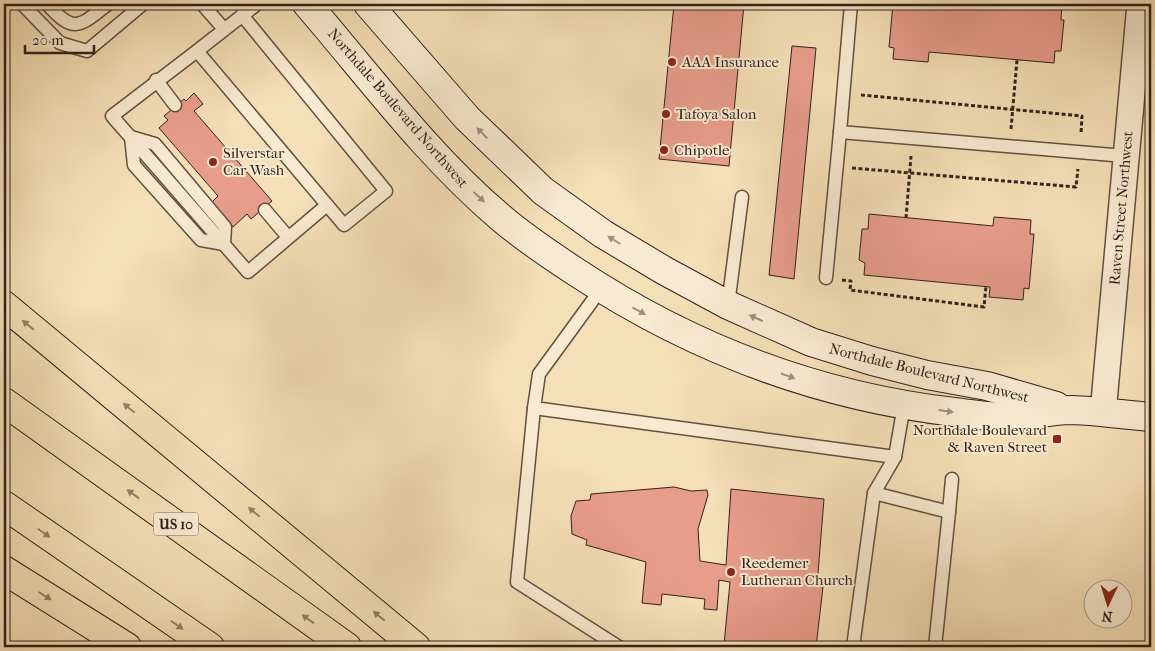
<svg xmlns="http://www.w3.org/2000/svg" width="1155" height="651" font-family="'IM FELL French Canon',serif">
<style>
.building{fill:#e89d8a;stroke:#30221c}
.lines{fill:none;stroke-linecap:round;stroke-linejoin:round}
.lane-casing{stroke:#615142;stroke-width:15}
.street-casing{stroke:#615142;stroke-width:28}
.secondary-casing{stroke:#30221c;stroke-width:30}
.highway-casing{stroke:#30221c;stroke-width:30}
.path{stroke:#30221c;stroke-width:3;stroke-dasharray:4 2.5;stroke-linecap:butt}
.lane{stroke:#f8ead0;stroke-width:12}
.street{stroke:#f8ead0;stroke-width:25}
.secondary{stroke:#f8ead0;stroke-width:28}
.highway{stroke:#f5dfb6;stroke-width:28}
.oneway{fill:#9e907f}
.oneway2{fill:#928069}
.poi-dot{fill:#8f2418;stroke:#f8ead0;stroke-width:2}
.labels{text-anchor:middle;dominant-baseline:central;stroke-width:4;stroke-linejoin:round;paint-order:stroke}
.shield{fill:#f8ead0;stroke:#6c5e52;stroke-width:1}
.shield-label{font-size:14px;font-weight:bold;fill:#30221c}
.poi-label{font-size:15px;fill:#30221c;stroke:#f8ead0;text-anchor:start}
.street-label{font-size:15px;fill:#30221c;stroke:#f8ead0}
</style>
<rect width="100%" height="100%" fill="#f5dfb6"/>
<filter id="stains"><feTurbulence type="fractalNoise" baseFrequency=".004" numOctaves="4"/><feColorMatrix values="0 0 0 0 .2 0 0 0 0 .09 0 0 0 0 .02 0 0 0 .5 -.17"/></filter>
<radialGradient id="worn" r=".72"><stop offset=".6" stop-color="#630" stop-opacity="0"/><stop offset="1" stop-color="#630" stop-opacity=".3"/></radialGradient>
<g class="building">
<polygon points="674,4 744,4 729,166 659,159"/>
<polygon points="893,4 1062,4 1061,20 1064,20 1061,51 1055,51 1054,63 929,52 928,62 893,59 894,48 889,47"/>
<polygon points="792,46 816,48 794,279 769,275"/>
<polygon points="194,93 203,104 194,111 272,201 251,219 247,214 233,227 212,202 218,196 159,128 168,120 164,116 184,99 186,101"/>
<polygon points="869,214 993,226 994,217 1031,220 1030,234 1034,234 1029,289 1024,288 1023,300 989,297 990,287 864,275 865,263 859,260 862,229 868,229"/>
<polygon points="674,487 691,491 707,490 708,495 698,529 700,561 726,565 731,489 824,499 817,586 823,587 816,647 724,645 730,582 719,580 717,610 704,609 705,599 662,594 661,605 642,603 646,562 586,545 587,540 572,534 571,516 576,501 590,500 591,494"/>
</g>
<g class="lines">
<g class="lane-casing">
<g id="lane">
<polyline points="22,4 60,43 87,51 143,4"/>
<path d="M 47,4 C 74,34 79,27 108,4"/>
<polyline points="202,4 224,29"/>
<polyline points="851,4 840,132 1125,156"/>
<polyline points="242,15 386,191 344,225 197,51 257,4"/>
<polyline points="197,51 112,116 248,272 327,205"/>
<polyline points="156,80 175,105"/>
<polygon points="131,137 155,144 225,227 224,244 201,240 134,165"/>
<polyline points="265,210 288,237"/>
<polyline points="826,278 840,132"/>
<polyline points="601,289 539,374 534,408 895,457 904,405"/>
<polyline points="728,305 742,197"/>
<polyline points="534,408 517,582 619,647"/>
<polyline points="874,493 949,512 935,647"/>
<polyline points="949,512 952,479"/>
<polyline points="853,647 874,493 895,457"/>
</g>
</g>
<g class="street-casing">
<polyline id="street" points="1103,413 1140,4"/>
</g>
<g class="secondary-casing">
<g id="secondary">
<path d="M 307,4 C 369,76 427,155 500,217 C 523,237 550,255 576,272 C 691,348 817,396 954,412 C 971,414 990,417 1008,417 C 1029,416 1051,410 1072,410 C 1099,411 1125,415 1151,417"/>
<polyline points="368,4 467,118 543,191 603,234 665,271 728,305 811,342 872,361 927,375 987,386 1056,406"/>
</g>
</g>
<g class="highway-casing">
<g id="highway">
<polyline points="4,305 416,647"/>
<polyline points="4,402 347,647"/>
<polyline points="4,505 210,647"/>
<polyline points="4,570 127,647"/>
</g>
</g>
<g class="path">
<polyline points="861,95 1082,116 1081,134"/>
<polyline points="1011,129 1017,60"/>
<polyline points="852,168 1076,187 1078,169"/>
<polyline points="906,218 911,156"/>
<polyline points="842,280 851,281 850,290 984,307 986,286"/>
</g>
<use href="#lane" class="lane"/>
<use href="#street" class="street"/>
<use href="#secondary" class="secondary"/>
<use href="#highway" class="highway"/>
</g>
<defs><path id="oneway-solid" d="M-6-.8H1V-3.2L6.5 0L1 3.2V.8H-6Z" transform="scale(1.25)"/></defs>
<g class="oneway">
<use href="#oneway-solid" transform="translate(482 133) rotate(-135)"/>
<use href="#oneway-solid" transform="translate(479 197) rotate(43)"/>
<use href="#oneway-solid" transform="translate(614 240) rotate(-148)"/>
<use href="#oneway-solid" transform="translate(639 311) rotate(29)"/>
<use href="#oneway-solid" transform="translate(756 318) rotate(-156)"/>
<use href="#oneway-solid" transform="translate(788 376) rotate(19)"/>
<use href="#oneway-solid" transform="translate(946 411) rotate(8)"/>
</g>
<g class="oneway2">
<use href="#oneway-solid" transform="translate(28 325) rotate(-140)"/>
<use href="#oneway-solid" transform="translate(129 408) rotate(-140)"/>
<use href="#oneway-solid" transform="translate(133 494) rotate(-144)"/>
<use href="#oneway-solid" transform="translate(254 512) rotate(-140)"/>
<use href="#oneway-solid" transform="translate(44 533) rotate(35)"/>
<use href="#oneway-solid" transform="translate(45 596) rotate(32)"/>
<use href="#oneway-solid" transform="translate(379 616) rotate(-140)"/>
<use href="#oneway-solid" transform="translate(308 619) rotate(-144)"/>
<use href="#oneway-solid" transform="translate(177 625) rotate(35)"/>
</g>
<g class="poi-dot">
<circle cx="672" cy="62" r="5"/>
<circle cx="666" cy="114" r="5"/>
<circle cx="664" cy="150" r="5"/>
<circle cx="213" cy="162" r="5"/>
<rect x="1052" y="434" width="10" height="10" rx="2.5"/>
<circle cx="731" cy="572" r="5"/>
</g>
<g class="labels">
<rect class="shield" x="153.5" y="512.5" width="45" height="23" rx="4"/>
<g class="shield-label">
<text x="176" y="524">US 10</text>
</g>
<g class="poi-label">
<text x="682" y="62">AAA Insurance</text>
<text x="676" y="114">Tafoya Salon</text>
<text x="674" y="150">Chipotle</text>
<text x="223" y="153">Silverstar<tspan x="223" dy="17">Car Wash</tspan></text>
<text x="1047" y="430" text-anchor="end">Northdale Boulevard<tspan x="1047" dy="17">&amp; Raven Street</tspan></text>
<text x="741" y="563">Reedemer<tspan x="741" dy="17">Lutheran Church</tspan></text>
</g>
<g class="street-label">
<text transform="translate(398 108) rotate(49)">Northdale Boulevard Northwest</text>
<text transform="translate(1121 208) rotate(-85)">Raven Street Northwest</text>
<text transform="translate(929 373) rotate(14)">Northdale Boulevard Northwest</text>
</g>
</g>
<rect width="1155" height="651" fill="none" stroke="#f5dfb6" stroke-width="20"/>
<rect x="5" y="5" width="1145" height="641" fill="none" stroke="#30221c" stroke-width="2.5"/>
<rect x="10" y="10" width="1135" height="631" fill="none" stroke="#30221c"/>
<g transform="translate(1108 604) rotate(184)"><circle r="24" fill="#f8ead0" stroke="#a89a88"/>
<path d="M0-4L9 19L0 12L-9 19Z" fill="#8f2418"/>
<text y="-8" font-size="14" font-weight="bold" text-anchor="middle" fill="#30221c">N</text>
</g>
<path d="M25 45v8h69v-8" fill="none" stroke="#30221c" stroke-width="2.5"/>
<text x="32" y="45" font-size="15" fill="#30221c" stroke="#f8ead0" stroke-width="4" paint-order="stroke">20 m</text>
<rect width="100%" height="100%" filter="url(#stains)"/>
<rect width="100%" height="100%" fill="url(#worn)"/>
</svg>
